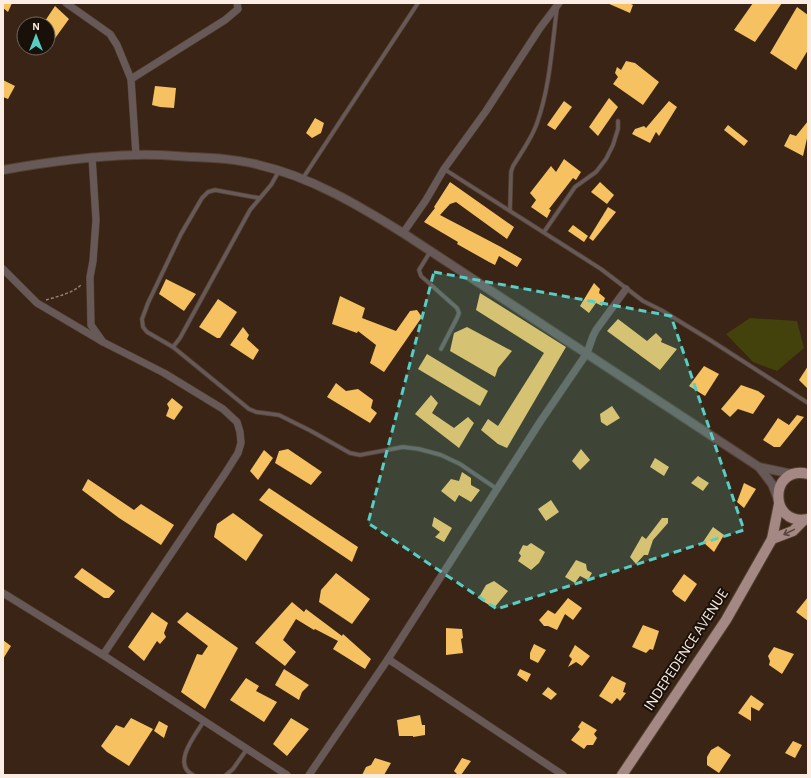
<svg xmlns="http://www.w3.org/2000/svg" width="811" height="778" font-family="'Alegreya Sans',sans-serif">
<style>
.green{fill:#43410c}
.building{fill:#f6c160}
.lines{fill:none;stroke-linecap:round;stroke-linejoin:round}
.service-casing{stroke:#544032;stroke-width:5}
.minor-casing{stroke:#544032;stroke-width:8}
.tertiary-casing{stroke:#544032;stroke-width:10}
.primary-casing{stroke:#544032;stroke-width:12}
.path{stroke:#938275;stroke-width:1.5;stroke-dasharray:3 2;stroke-linecap:butt}
.service{stroke:#675957;stroke-width:3.5}
.minor{stroke:#675957;stroke-width:7}
.tertiary{stroke:#675957;stroke-width:8}
.primary{stroke:#a48884;stroke-width:10}
.oneway{stroke:#584640}
.marked{fill:#56cec4;fill-opacity:0.2;stroke:#56cec4;stroke-width:3;stroke-dasharray:8 5;stroke-linejoin:round}
.labels{text-anchor:middle;dominant-baseline:central;stroke-width:4;stroke-linejoin:round;paint-order:stroke}
.street-label{font-size:15px;fill:#fbede3;stroke:#191009}
</style>
<rect width="100%" height="100%" fill="#392415"/>
<polygon class="green" points="750,318 797,321 804,348 777,371 753,362 726,334"/>
<g class="building">
<polygon points="3,3 12,3 8,12 3,8"/>
<polygon points="607,3 629,3 633,5 630,13"/>
<polygon points="753,3 782,3 755,42 734,30"/>
<polygon points="55,6 69,19 48,48 48,24 43,24"/>
<polygon points="797,7 808,15 808,50 796,70 770,53"/>
<polygon points="626,61 635,63 659,82 643,105 613,84 618,77 615,73 617,67 621,70"/>
<polygon points="3,80 15,86 8,99 3,97"/>
<polygon points="155,86 176,88 174,108 160,107 152,105"/>
<polygon points="609,98 618,107 598,136 589,127"/>
<polygon points="564,101 572,107 555,130 547,125"/>
<polygon points="669,101 677,107 659,136 656,132 650,143 632,134 635,129 644,126 646,128"/>
<polygon points="315,118 324,123 321,133 312,138 306,133"/>
<polygon points="808,121 808,134 803,156 784,146 790,134 796,136"/>
<polygon points="728,125 748,141 744,146 724,130"/>
<polygon points="564,159 581,172 576,180 573,178 549,209 551,210 547,218 531,207 536,200 530,193 551,166 556,172"/>
<polygon points="450,182 514,227 507,239 456,202 450,204 440,215 501,247 522,259 517,267 499,256 495,265 489,262 457,244 458,242 424,222 435,208 434,207"/>
<polygon points="600,182 614,195 607,204 591,192"/>
<polygon points="608,207 616,212 593,241 589,238"/>
<polygon points="573,225 588,236 584,242 568,231"/>
<polygon points="166,279 196,294 184,311 159,294"/>
<polygon points="594,283 600,289 599,293 605,298 602,306 596,303 589,313 580,306"/>
<polygon points="480,293 566,347 507,448 498,444 481,430 488,419 498,426 544,353 476,310"/>
<polygon points="340,296 365,308 362,318 396,331 410,311 417,310 422,317 384,372 370,363 376,345 358,331 357,333 332,324"/>
<polygon points="218,299 237,312 220,338 217,338 199,327"/>
<polygon points="618,319 647,341 656,333 662,339 661,342 677,349 660,370 607,331"/>
<polygon points="243,327 249,335 247,339 259,350 253,360 230,345"/>
<polygon points="467,327 512,351 498,368 495,377 450,351 454,333"/>
<polygon points="427,354 488,391 480,406 418,369"/>
<polygon points="704,366 719,374 705,396 689,386"/>
<polygon points="808,366 808,389 799,380"/>
<polygon points="336,383 346,391 358,389 373,400 371,408 377,413 370,423 327,397"/>
<polygon points="741,385 758,391 765,396 753,414 738,409 730,417 721,409"/>
<polygon points="431,395 438,403 432,413 454,428 468,417 474,423 459,448 415,414"/>
<polygon points="172,398 183,407 174,420 166,416 169,408 167,404"/>
<polygon points="612,406 620,418 607,426 601,422 600,414"/>
<polygon points="797,415 804,417 780,447 774,447 763,440 778,418 789,425"/>
<polygon points="288,449 322,472 311,485 275,463 279,451"/>
<polygon points="581,449 590,460 580,470 572,461"/>
<polygon points="264,450 273,458 258,480 250,471"/>
<polygon points="655,458 669,467 664,476 650,467"/>
<polygon points="462,472 471,478 471,485 480,490 471,502 459,495 455,502 441,491 451,479 459,481"/>
<polygon points="698,476 709,483 703,491 691,483"/>
<polygon points="88,479 134,510 141,504 174,525 161,545 119,518 82,490"/>
<polygon points="744,483 756,489 744,508 737,502"/>
<polygon points="269,488 358,547 352,562 259,500"/>
<polygon points="551,500 559,512 546,521 538,509"/>
<polygon points="233,513 263,535 246,561 214,537 217,524"/>
<polygon points="434,517 452,528 444,542 435,537 440,532 432,526"/>
<polygon points="662,518 668,518 668,523 653,540 648,555 644,555 636,564 630,557 642,536 646,539"/>
<polygon points="713,527 724,535 714,552 703,542"/>
<polygon points="531,543 545,552 539,563 531,570 518,561 521,556 519,553 523,545 527,546"/>
<polygon points="576,560 586,564 587,570 592,573 588,580 580,576 575,583 565,577"/>
<polygon points="82,568 115,591 109,598 104,598 74,577"/>
<polygon points="336,573 370,599 352,624 319,602 321,590"/>
<polygon points="684,574 697,584 685,602 675,595 672,591"/>
<polygon points="494,581 508,591 494,608 481,600 479,597 486,585"/>
<polygon points="808,597 808,621 796,612"/>
<polygon points="568,598 582,608 573,620 565,614 557,630 548,626 544,626 539,620 548,610 555,614"/>
<polygon points="292,602 304,612 306,609 342,636 343,634 371,659 365,669 333,649 338,641 315,629 314,630 296,619 283,640 296,652 285,666 255,643"/>
<polygon points="152,612 168,623 164,633 166,637 160,644 157,641 144,661 128,647"/>
<polygon points="187,612 238,648 205,709 181,692 197,654 202,655 208,646 177,622"/>
<polygon points="643,625 659,631 653,650 650,649 646,653 632,647"/>
<polygon points="446,628 462,629 463,638 461,639 463,653 446,655"/>
<polygon points="3,640 11,646 3,659"/>
<polygon points="534,644 546,650 538,663 530,659 530,653"/>
<polygon points="575,645 590,656 582,666 576,662 568,667 572,659 569,656"/>
<polygon points="774,647 794,654 782,674 769,665 770,661 768,656"/>
<polygon points="284,669 309,685 302,692 299,700 275,685"/>
<polygon points="520,669 531,674 527,682 517,675"/>
<polygon points="612,676 626,683 623,692 626,693 620,701 617,698 612,704 599,696"/>
<polygon points="246,678 259,686 256,691 277,702 264,722 230,700"/>
<polygon points="548,687 557,694 551,700 542,694"/>
<polygon points="751,695 764,704 759,711 751,707 751,721 738,713"/>
<polygon points="420,715 422,725 425,725 425,735 413,737 413,736 399,736 397,720"/>
<polygon points="131,718 153,729 129,766 107,752 101,746 116,725 124,728"/>
<polygon points="291,718 309,729 287,756 273,744"/>
<polygon points="159,721 168,726 164,738 154,731"/>
<polygon points="582,721 597,730 594,734 597,738 593,745 587,745 584,749 571,740 580,729 578,727"/>
<polygon points="793,741 802,745 795,758 785,753"/>
<polygon points="718,746 731,755 719,773 707,765 707,757 711,750"/>
<polygon points="375,758 391,763 384,775 362,775 366,767 371,765"/>
<polygon points="462,758 471,761 461,775 458,775 454,771"/>
</g>
<g class="lines">
<g class="service-casing">
<g id="service">
<polyline points="444,169 601,269 643,301 661,310 710,340 808,403"/>
<polyline points="303,178 418,3"/>
<polyline points="259,198 215,190 208,192 202,198 181,234 148,303 142,319 143,327 147,332 173,347 249,409 256,412 279,415 311,431 350,453 360,455 403,447 419,449 441,455 460,464 497,489"/>
<path d="M 510,210 L 511,172 L 513,166 C 521,153 532,138 537,123 C 550,87 552,46 557,8"/>
<polyline points="544,232 575,187 596,172 606,159 613,145 618,129 618,121"/>
<polyline points="430,252 419,270 421,276 457,308 459,313 457,318 441,349"/>
<polyline points="173,347 180,338 250,210 271,185 279,171"/>
<path d="M 193,775 C 171,764 196,734 204,721"/>
<polyline points="226,775 233,769 247,749"/>
</g>
</g>
<g class="minor-casing">
<g id="minor">
<polyline points="66,3 110,34 117,45 131,79 136,155"/>
<polyline points="131,79 225,20 238,9 237,3"/>
<polyline points="92,157 96,220 93,261 90,277 91,325 103,342"/>
<polyline points="403,233 426,200 444,169 486,111 540,28 559,3"/>
<polyline points="3,269 37,303 103,342 164,373 223,409 237,422 240,432 241,443 238,453 226,472 103,655"/>
<polyline points="3,593 103,655 287,775"/>
<polyline points="388,659 563,775"/>
<polyline points="309,775 388,659 540,422 587,353 593,336 596,330 626,289"/>
</g>
</g>
<g class="tertiary-casing">
<g id="tertiary">
<path d="M 3,170 C 47,162 91,156 135,155 C 154,154 174,156 193,157 C 215,158 237,159 259,165 C 311,177 358,205 403,233 L 759,467 L 792,474"/>
<polyline points="759,467 772,484 777,497"/>
</g>
</g>
<g class="primary-casing">
<g id="primary">
<path d="M 808,474 C 769,464 768,527 808,519"/>
<polyline points="772,539 793,531 803,521"/>
<polyline points="622,775 726,620 772,539 779,504"/>
</g>
</g>
<path class="path" d="M 46,300 C 59,296 73,293 82,284"/>
<use href="#service" class="service"/>
<use href="#minor" class="minor"/>
<use href="#tertiary" class="tertiary"/>
<use href="#primary" class="primary"/>
</g>
<defs><path id="oneway-shaft" d="M-6 0H5M1.5-3L5.5 0L1.5 3" fill="none" stroke-width="1.6" stroke-linecap="round" stroke-linejoin="round"/></defs>
<use class="oneway" href="#oneway-shaft" transform="translate(789 532) rotate(154)"/>
<path class="marked" d="M 434,272 L 671,316 L 744,530 L 497,609 L 368,523 Z"/>
<g class="labels">
<g class="street-label">
<text transform="translate(686 650) rotate(-57)">INDEPEDENCE AVENUE</text>
</g>
</g>
<rect width="811" height="778" fill="none" stroke="#fbede3" stroke-width="8"/>
<g transform="translate(36 36)"><circle r="19" fill="#191009" stroke="#736860"/>
<path d="M0-3L7 15L0 10L-7 15Z" fill="#56cec4"/>
<text y="-6" font-size="11" font-weight="bold" text-anchor="middle" fill="#fbede3">N</text>
</g>
</svg>
